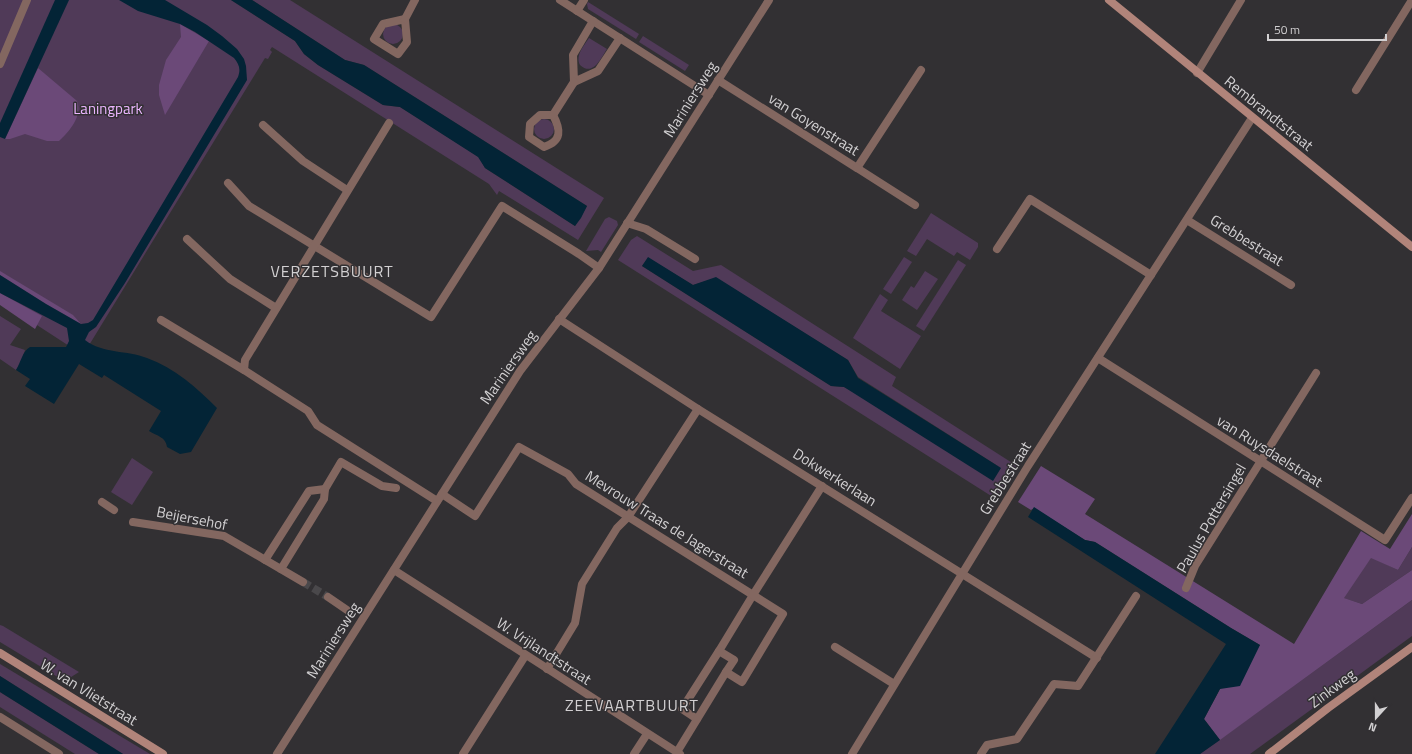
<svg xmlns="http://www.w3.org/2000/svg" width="1412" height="754" font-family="'Titillium Web',sans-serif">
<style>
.green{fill:#503a58;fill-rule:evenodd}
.forest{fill:#6b4978}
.water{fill:#032436}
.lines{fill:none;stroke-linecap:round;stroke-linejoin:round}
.street-tunnel{stroke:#4a484b;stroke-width:8;stroke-dasharray:8 4;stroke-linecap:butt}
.street{stroke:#836760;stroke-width:8}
.secondary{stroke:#b1847a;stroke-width:8}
.labels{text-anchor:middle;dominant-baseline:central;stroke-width:3;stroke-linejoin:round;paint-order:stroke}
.street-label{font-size:15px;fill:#d2d0d2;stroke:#323033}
.park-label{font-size:15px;fill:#ebb5ff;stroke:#323033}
.neighbourhood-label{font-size:16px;letter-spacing:1px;fill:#d2d0d2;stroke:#323033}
</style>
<rect width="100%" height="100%" fill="#323033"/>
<g class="green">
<polygon points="0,0 231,0 295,41 304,54 318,65 383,105 400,107 479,157 485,168 575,226 587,206 364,65 345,60 252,0 290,0 604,198 578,240 499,191 497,195 489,184 272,47 270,50 272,52 268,59 265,58 83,355 0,301"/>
<polygon points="588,2 639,34 636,39 588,9 587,4"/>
<circle cx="393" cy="34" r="10"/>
<polygon points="643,36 689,65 685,71 639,42"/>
<path d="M 589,38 L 607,49 C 601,58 593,77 580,65 C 575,55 584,46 589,38 Z"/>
<circle cx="544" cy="129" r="10"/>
<polygon points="931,213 978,243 978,247 970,260 957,252 954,256 927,239 916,256 907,251"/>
<polygon points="609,217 617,221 618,225 601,252 598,250 586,251 605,219"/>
<path d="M 637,236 L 693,271 L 721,265 L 896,377 L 892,386 L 1017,466 L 996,499 L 618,260 L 631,240 ZM 648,258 L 693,285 L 716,278 L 848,360 L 858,377 L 1001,468 L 844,387 L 831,386 L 642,266 Z"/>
<polygon points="904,257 912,262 891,294 883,289"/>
<polygon points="958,260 966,265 924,331 916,326"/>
<polygon points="925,271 938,279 917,310 902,300 911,286 914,288"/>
<polygon points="880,294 888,300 881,311 921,336 900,369 853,338"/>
<polygon points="0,316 21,329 10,345 25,350 21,362 16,370 0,359"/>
<polygon points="132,458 153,472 132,505 111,492"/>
<polygon points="1412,547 1412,570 1362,604 1343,598 1371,557 1398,570"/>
<polygon points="1412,600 1412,636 1250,754 1200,754"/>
<polygon points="0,625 3,626 79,672 68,679 61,679 0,642"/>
<polygon points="0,664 150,754 123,754 0,676"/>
<polygon points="0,692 99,754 75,754 0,707"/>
</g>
<g class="forest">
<polygon points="180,24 209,41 165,115 159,95 159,85 166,60 181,37"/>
<path d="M 38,68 L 77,101 C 83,116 69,132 59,141 L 47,141 L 25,134 L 10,139 L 5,139 Z"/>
<polygon points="0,271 73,315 81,324 46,304 0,275"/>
<polygon points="0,293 42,316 35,329 0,305"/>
<polygon points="1041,466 1095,499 1085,514 1294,644 1361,531 1390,549 1412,514 1412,547 1398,570 1371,558 1344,598 1362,604 1412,570 1412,600 1220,740 1204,719 1220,689 1260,645 1231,628 1095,542 1085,540 1034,508 1031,510 1018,502"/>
</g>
<g class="water">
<polygon points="55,0 69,0 5,139 0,137 0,123"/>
<path d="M 119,0 L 165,0 L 207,25 L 222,36 L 237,49 L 244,59 L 246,66 L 247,80 L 125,283 L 96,327 L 89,332 L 85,340 C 103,354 127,350 147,358 C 175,368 197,388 217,408 L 191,452 L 180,454 L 167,447 C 166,437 157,436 149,431 L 161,411 L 104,375 L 102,378 L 79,364 L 54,404 L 25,386 L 30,379 L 16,370 C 21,362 22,352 30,347 L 66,347 L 69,341 L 67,328 L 0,293 L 0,275 L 46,304 L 81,324 L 88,323 L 93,320 L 238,77 C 241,69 239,64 234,58 L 195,32 L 180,24 L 138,11 Z"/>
<polygon points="231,0 252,0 345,60 364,65 587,206 581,218 575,226 485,168 478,157 400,107 383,105 318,65 304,54 295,41"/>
<polygon points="648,257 693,285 716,277 848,360 858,378 1001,468 993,481 844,387 831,386 642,266"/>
<polygon points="1034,507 1085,540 1095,542 1231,628 1260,645 1240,686 1220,689 1204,719 1220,740 1200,754 1155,754 1226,644 1028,517"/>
<polygon points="0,676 123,754 99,754 0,692"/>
</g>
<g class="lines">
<polyline class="street-tunnel" points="303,582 328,597"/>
<g class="street">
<polyline points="560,0 709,95"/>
<polyline points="577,11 584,0"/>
<polygon points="405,19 407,42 398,54 374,39 383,24"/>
<polyline points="405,19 415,0"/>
<polyline points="593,21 573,55 574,82 598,71 620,38"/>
<polyline points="0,64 27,0"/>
<polyline points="1197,73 1241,0"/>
<polyline points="718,80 857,168 921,70"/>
<polyline points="1356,90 1412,0"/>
<path d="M 540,115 L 553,115 C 561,130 562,141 544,147 L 529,137 L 530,124 Z"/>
<polyline points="553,115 574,82"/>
<polyline points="263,125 303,161 347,190"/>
<polyline points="857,168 915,205"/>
<polyline points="228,183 249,206 431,317 502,206 579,254 599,268"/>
<polyline points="1187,220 1291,285"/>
<polyline points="627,223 646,229 695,259"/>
<polyline points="187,239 230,279 276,308"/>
<polyline points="997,249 1030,199 1151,275"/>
<polyline points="559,319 698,409 1097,658"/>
<polyline points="161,320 244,370 245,360 389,123"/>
<polyline points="1098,358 1385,540 1412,498"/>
<polyline points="244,370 308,411 317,425 437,501"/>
<polyline points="442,494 475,516 519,447 568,474 576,484 753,595 719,651 734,660 726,672"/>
<polyline points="102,502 114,510"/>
<polyline points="133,522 224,536 303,582"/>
<polyline points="265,560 309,491 325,489"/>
<polyline points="281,569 324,499 325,489 341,462 382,486 396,488"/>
<polyline points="394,570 680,754"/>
<polyline points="1186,588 1195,566 1316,373"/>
<polyline points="328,597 347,610"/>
<polyline points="835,647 894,684"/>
<polyline points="547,669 575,623 582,584 617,528 628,517 698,409"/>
<polyline points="0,717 59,754"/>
<polyline points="697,719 682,709 719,651"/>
<polyline points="677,752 726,672 742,682 783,614 753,595 822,486"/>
<polyline points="277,754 520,371 599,268 769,0"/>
<polyline points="463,754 525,656"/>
<polyline points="634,754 647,734"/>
<polyline points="852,754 1028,466 1252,118"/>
<polyline points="981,754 987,745 1017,739 1054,684 1078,686 1136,596"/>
</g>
<g class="secondary">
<polyline points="1109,0 1412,247"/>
<polyline points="0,653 163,754"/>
<polyline points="1269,754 1328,708 1412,647"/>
</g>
</g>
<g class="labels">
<g class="street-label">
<text transform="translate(690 99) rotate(-58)">Mariniersweg</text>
<text transform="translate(1269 113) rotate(39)">Rembrandtstraat</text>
<text transform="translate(814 124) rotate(32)">van Goyenstraat</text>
<text transform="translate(1247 240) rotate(32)">Grebbestraat</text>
<text transform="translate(508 367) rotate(-55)">Mariniersweg</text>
<text transform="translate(1270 451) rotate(32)">van Ruysdaelstraat</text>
<text transform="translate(835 477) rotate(32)">Dokwerkerlaan</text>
<text transform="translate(1005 478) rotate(-58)">Grebbestraat</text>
<text transform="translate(192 518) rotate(11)">Beijersehof</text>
<text transform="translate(1211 518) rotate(-60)">Paulus Pottersingel</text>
<text transform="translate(667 524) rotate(32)">Mevrouw Traas de Jagerstraat</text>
<text transform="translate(333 640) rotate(-58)">Mariniersweg</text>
<text transform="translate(544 651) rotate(33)">W. Vrijlandtstraat</text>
<text transform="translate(1332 688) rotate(-37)">Zinkweg</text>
<text transform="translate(89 692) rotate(32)">W. van Vlietstraat</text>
</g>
<g class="park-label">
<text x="108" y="108">Laningpark</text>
</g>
<g class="neighbourhood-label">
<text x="332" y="271">VERZETSBUURT</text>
<text x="632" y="705">ZEEVAARTBUURT</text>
</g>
</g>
<g transform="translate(1376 718) rotate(201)" stroke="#323033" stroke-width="3" paint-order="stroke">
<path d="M0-3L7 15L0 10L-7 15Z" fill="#d2d0d2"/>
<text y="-6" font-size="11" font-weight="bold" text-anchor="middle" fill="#d2d0d2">N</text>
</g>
<path d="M1268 34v6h118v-6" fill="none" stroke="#d2d0d2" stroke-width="2"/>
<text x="1274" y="34" font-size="12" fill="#d2d0d2" stroke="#323033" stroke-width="3" paint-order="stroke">50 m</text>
</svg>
